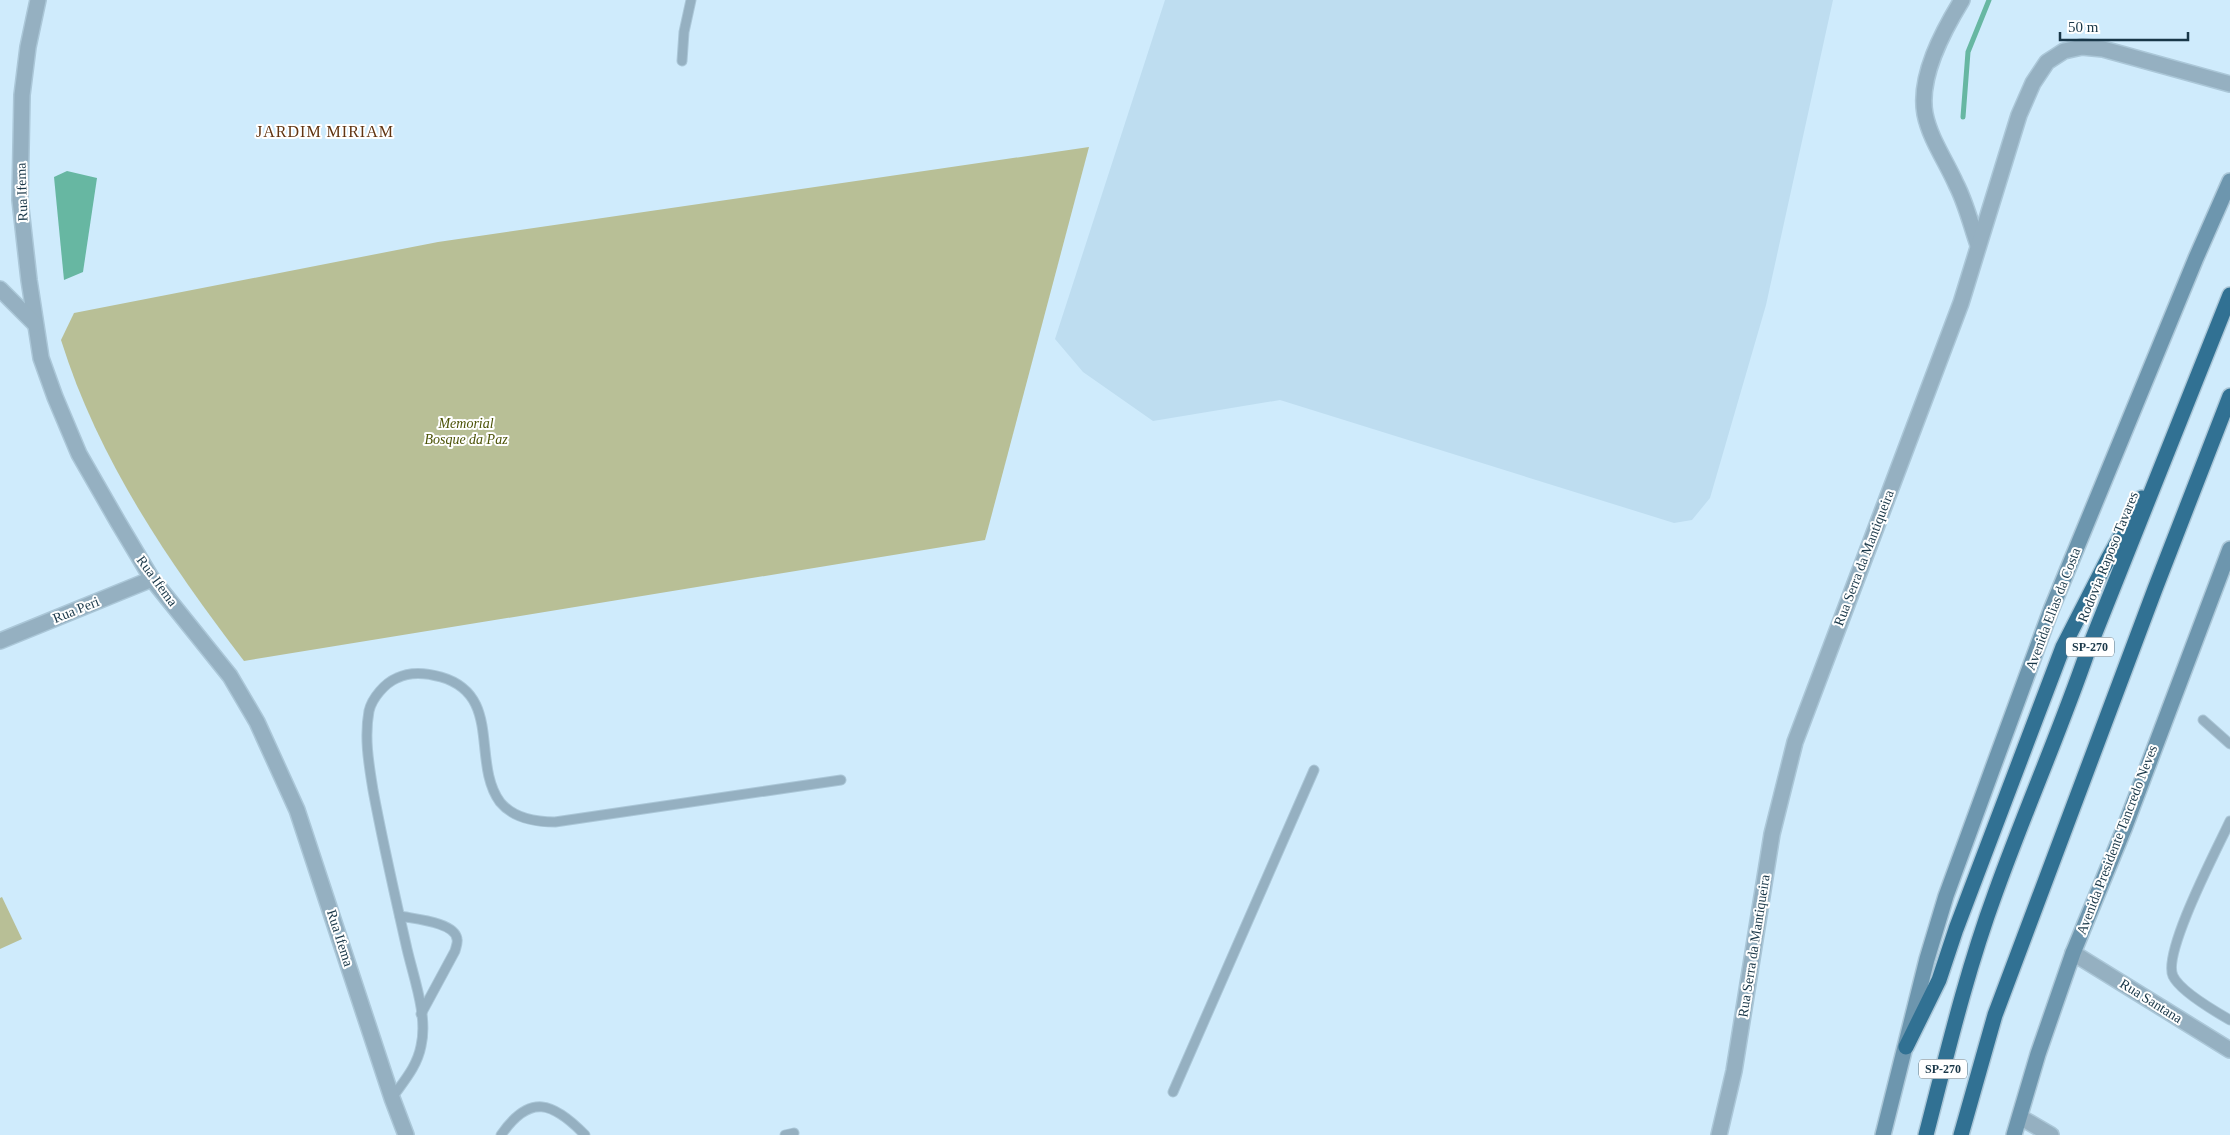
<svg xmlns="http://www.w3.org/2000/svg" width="2230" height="1135" font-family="Georgia,serif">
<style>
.built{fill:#beddf0}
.green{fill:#b8bf96}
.water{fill:#67b7a2}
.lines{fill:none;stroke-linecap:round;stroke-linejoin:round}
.stream{stroke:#67b7a2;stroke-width:5}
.lane-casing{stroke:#abc7d8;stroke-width:11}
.street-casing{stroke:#abc7d8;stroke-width:18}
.secondary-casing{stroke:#abc7d8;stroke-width:18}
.highway-casing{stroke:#abc7d8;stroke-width:18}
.lane{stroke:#95b0c1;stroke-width:9}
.street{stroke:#95b0c1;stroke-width:15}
.secondary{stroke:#6d96ae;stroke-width:15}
.highway{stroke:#317193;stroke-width:15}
.labels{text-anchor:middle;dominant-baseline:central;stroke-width:4;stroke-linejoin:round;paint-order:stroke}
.shield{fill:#fff;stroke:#5e737f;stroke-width:1}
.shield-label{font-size:12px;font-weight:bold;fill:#193748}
.street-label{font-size:14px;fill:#193748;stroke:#fff}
.park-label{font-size:14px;font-style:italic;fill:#4c5307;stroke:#fff}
.quarter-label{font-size:16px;letter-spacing:1px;fill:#613411;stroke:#fff}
</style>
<rect width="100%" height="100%" fill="#cfebfc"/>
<polygon class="built" points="1165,0 1833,0 1766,305 1710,498 1692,520 1674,523 1280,400 1153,421 1083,372 1055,339"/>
<g class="green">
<path d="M 1089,147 L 985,540 L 244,661 C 169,563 98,459 61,340 L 74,313 L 438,242 Z"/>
<polygon points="2,897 22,939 0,949 0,898"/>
</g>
<polygon class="water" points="67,171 97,178 83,272 64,280 54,177"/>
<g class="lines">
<polyline class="stream" points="1963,117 1968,52 1989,0"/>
<g class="lane-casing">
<g id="lane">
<polyline points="682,61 684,32 691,0"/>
<polyline points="2203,720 2230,744"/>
<path d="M 2230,821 C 2218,847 2162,953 2173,976 C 2180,991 2216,1012 2230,1020"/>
<path d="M 400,916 C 414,919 455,922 457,939 C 458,942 456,947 455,951 L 421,1014"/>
<polyline points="1173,1092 1314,770"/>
<path d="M 392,1098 C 403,1082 417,1067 421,1046 C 428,1016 414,979 407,949 C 395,896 383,844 373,790 C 369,765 364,738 369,711 C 372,698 385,683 397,678 C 411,671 427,673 441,677 C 503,695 471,762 500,802 C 513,818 536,822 555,822 L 841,780"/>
<path d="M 501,1135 C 530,1093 553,1102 585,1135"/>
<polyline points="785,1135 794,1133"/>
</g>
</g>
<g class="street-casing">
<g id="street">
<polyline points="38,0 28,47 22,95 20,200 29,280 41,358 55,397 79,454 118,522 152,579 230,676 257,722 297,810 392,1098 406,1135"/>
<path d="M 1962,0 C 1943,31 1918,77 1925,114 C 1930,139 1946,161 1956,184 C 1966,203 1971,225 1978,245"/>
<polyline points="0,289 35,324"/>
<polyline points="0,641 152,579"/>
<polyline points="2073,953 2230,1050"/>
<polyline points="2020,1117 2051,1135"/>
<polyline points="1719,1135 1734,1071 1772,834 1795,742 1961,303 2019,115 2033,83 2047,62 2064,51 2082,47 2103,49 2230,84"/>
</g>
</g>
<g class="secondary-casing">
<g id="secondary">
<polyline points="1883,1135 1927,959 1946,896 1991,773 2051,610 2196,258 2230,181"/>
<polyline points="2014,1135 2038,1054 2073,953 2124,829 2230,549"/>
</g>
</g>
<g class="highway-casing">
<g id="highway">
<polyline points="1906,1047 1939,980 1956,929 2063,647 2108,559 2142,498"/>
<path d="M 1926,1135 C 1947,1054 1966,973 1995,894 C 2024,813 2059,734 2087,653 L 2230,295"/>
<polyline points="1961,1135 1995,1015 2155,589 2230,396"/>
</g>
</g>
<use href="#lane" class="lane"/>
<use href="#street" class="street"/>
<use href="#secondary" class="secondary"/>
<use href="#highway" class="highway"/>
</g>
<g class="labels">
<g class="shield">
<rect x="2066" y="637.5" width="48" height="19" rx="4"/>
<rect x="1919" y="1059.5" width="48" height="19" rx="4"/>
</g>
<g class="shield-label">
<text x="2090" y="647">SP-270</text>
<text x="1943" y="1069">SP-270</text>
</g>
<g class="street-label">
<text transform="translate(22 192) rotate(-92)">Rua Ifema</text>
<text transform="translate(2108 557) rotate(-68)">Rodovia Raposo Tavares</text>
<text transform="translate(1864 558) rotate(-69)">Rua Serra da Mantiqueira</text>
<text transform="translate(157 581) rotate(54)">Rua Ifema</text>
<text transform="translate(2053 609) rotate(-69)">Avenida Elias da Costa</text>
<text transform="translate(76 610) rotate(-22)">Rua Peri</text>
<text transform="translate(2117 840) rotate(-69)">Avenida Presidente Tancredo Neves</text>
<text transform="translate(340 938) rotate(72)">Rua Ifema</text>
<text transform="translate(1754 946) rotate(-81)">Rua Serra da Mantiqueira</text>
<text transform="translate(2151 1001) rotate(32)">Rua Santana</text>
</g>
<g class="park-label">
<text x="466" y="423">Memorial<tspan x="466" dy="16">Bosque da Paz</tspan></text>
</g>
<g class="quarter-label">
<text x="325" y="131">JARDIM MIRIAM</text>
</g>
</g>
<path d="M2060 32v8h128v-8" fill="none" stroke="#193748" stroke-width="2.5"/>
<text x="2068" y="32" font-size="15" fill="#193748" stroke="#ffffff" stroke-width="4" paint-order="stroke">50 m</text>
</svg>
